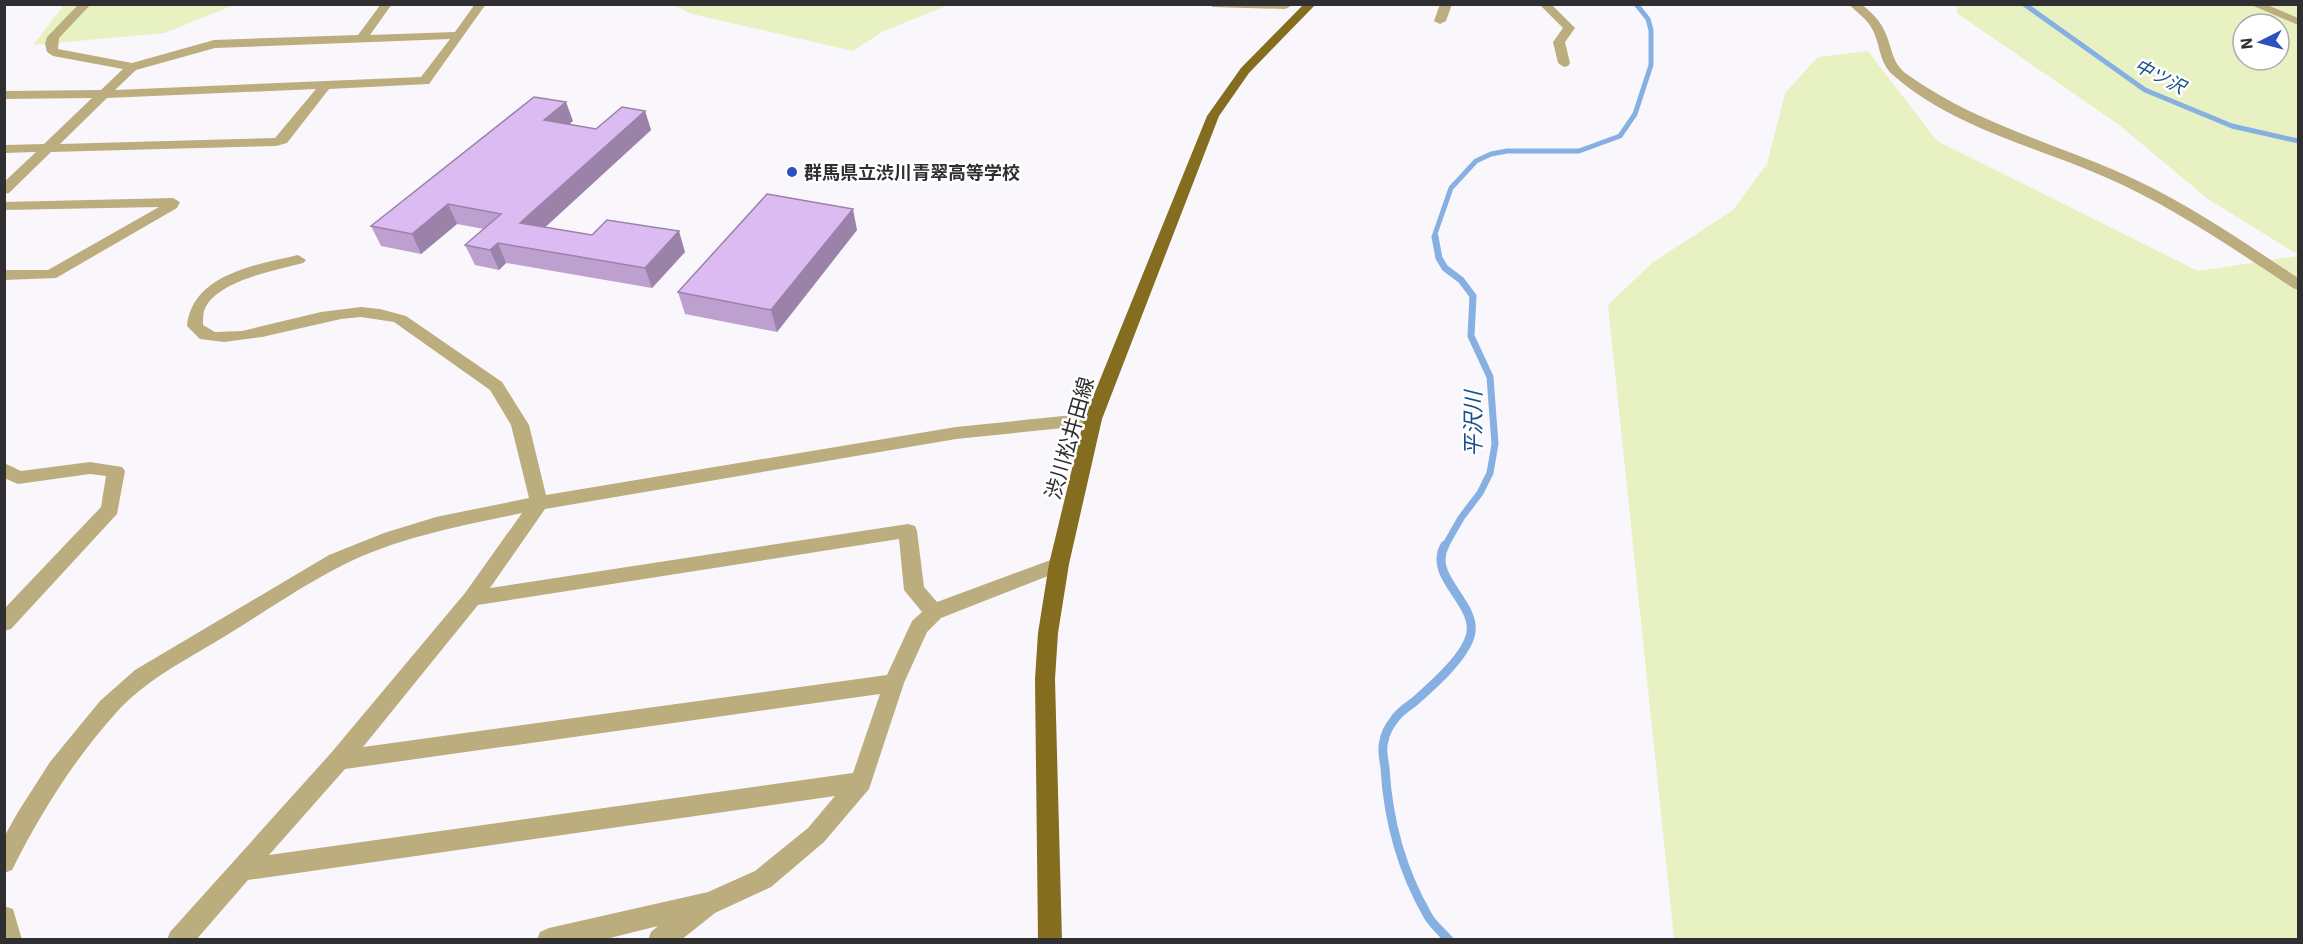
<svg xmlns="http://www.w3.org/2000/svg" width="2303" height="944" font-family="'IBM Plex Sans','Noto Sans JP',sans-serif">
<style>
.green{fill:#e8f1c2;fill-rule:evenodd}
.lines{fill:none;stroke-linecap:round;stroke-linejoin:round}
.stream-far2{stroke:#86b0e2;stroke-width:5}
.stream-far1{stroke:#86b0e2;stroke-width:7}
.stream{stroke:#86b0e2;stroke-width:9}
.street{fill:#bcad7e;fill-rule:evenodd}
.primary{fill:#846d1e;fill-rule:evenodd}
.wall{fill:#bda0d0}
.shaded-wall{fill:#9a82a9}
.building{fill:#dcbaf2;stroke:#9a82a9;stroke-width:1.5}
.poi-dot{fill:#2c50c0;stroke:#fff;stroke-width:2}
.labels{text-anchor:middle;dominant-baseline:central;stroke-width:5;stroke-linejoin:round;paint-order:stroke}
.far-water-label{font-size:18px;font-style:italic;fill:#18528e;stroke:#fff}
.far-poi-label{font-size:18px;font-weight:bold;fill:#2f2e30;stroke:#fff;text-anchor:start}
.street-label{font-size:21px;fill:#2f2e30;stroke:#fff}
.water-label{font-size:22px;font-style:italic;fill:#18528e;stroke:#fff}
</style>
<rect width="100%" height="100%" fill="#faf7fc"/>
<g class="green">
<polygon points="64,5 234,5 165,33 33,45"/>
<polygon points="674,5 948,5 882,32 853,51 692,14"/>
<path d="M 1957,5 L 2298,5 L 2298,255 L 2208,199 L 2119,125 L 1957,13 ZM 2243,24 L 2279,24 L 2279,60 L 2243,60 Z"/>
<polygon points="1868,51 1937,141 2198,271 2298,256 2298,939 1674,939 1608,305 1652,263 1733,210 1767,164 1785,93 1818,57"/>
</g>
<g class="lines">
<g class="stream-far2">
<polyline points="2024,4 2145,90 2232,126 2298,141"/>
<polyline points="1436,238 1435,234 1451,188 1476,161 1491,154 1507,151 1579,151 1620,136 1635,114 1651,65 1651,30 1648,19 1636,4"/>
</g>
<polyline class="stream-far1" points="1435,237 1439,258 1445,268 1461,280 1473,296 1471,336 1490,377 1495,444 1490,473 1480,493 1461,518 1445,546"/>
<path class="stream" d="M 1445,545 C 1427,576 1475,601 1471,632 C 1468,655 1431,687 1414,702 C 1407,707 1398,713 1394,720 C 1390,725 1385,734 1384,741 C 1381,748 1384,760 1385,768 C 1388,820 1402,871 1428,916 C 1433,925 1442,932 1449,940"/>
<g class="street">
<path d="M 79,4 L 91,4 L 59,38 L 58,49 L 132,63 L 214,40 L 358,35 L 381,4 L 392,4 L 370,35 L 455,32 L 475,4 L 486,4 L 429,84 L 329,89 L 287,143 L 276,146 L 51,152 L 9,193 L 4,194 L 4,182 L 36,152 L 4,153 L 4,145 L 44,144 L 92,98 L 4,99 L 4,91 L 101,90 L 123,69 L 53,56 L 47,52 L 45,44 L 47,37 ZM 450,39 L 421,77 L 115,90 L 136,70 L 215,48 ZM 316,89 L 275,138 L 60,144 L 107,98 Z"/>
<polygon points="1208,4 1290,4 1291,6 1285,9 1213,7"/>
<polygon points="1440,4 1452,4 1446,21 1440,24 1434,21"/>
<polygon points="1539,4 1551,4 1575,28 1565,42 1570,63 1568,66 1564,67 1558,63 1553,42 1563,28"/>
<path d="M 1849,4 L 1861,4 C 1871,12 1880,20 1885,32 C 1893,49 1891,63 1908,75 C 1971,120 2043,140 2114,170 C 2180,198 2239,239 2298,278 L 2298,290 L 2293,288 C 2232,248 2172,206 2105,177 C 2035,146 1953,128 1893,75 C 1878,62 1881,43 1871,27 C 1866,18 1856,12 1849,4 Z"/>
<polygon points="2249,4 2265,4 2298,18 2298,25"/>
<polygon points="173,198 180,202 177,208 56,278 4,280 4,270 48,270 159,207 4,210 4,202"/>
<path d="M 298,255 L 306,260 L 303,263 C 277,270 214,281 204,311 C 203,315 203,321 203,325 L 215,332 L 242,331 L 321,312 L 361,307 L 380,309 L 406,316 L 502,382 L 529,425 L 546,495 L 956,427 L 1093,413 L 1099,415 L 1102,419 L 1099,423 L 1093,425 L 956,439 L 545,509 L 490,588 L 908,524 L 915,526 L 917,531 L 924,587 L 937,602 L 1059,557 L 1066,559 L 1069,564 L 1066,569 L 941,618 L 927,632 L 904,683 L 869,789 L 824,842 L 771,887 L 715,913 L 681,940 L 648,940 L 651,932 L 658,926 L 602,940 L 537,940 L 540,932 L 549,928 L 708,892 L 755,871 L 808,828 L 835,796 L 248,880 L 196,940 L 167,940 L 170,932 L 331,753 L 465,593 L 522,513 C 461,526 399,537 343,565 C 301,586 262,614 222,638 C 184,661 144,681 115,714 C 73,761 40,814 12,870 L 4,873 L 4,837 L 18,812 L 50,762 L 100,701 L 135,670 L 329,555 L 384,533 L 436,517 L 529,498 L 511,425 L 490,390 L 394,322 L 361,317 L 341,319 L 262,337 L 224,342 L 200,339 L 187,326 C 192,274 256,265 298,255 ZM 899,539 L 904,590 L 922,612 L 912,621 L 887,675 L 363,747 L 478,605 ZM 880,694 L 853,773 L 269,855 L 345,769 Z"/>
<polygon points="90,462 122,467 125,471 117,514 11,629 4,631 4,609 101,507 106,476 90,474 18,484 4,478 4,463 21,471"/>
<polygon points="4,906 13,909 22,940 4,940"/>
</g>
<polygon class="primary" points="1304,4 1316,4 1249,73 1219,116 1102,419 1069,564 1058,633 1055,679 1062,940 1038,940 1035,679 1038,633 1049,564 1084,419 1207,116 1241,68"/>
</g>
<g class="wall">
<polygon points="645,111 651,130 545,227 685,252 652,288 506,263 499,270 475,265 465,245 484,229 457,224 421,254 381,246 371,226 573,121 569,124 596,129"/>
<polygon points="857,230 777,332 685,314 678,292"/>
</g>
<g class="shaded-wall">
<polygon points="566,102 573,121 551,140 544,120"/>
<polygon points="645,111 651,130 528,243 520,223"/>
<polygon points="448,204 457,224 421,254 412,234"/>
<polygon points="853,209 857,230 777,332 771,310"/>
<polygon points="679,231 685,252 652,288 645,268"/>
<polygon points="498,243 506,263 499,270 490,250"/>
</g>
<g class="building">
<polygon points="534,97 566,102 544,120 596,129 622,107 645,111 520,223 592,235 607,220 679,231 645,268 498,243 490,250 465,245 501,214 448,204 412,234 371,226"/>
<polygon points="767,194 853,209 771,310 678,292"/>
</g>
<circle class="poi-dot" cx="792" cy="172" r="6"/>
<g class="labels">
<g class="far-water-label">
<text transform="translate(2160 76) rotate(27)">中ツ沢</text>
</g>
<g class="far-poi-label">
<text x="804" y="172">群馬県立渋川青翠高等学校</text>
</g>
<g class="street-label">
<text transform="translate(1069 438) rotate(-74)">渋川松井田線</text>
</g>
<g class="water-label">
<text transform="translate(1472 424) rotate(-90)">平沢川</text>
</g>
</g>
<rect width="2303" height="944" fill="none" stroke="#2f2e30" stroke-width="12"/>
<g transform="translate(2261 42) rotate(264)"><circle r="28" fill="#ffffff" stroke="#acabac" stroke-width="1.5"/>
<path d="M0-4.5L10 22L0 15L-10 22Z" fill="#2c50c0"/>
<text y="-9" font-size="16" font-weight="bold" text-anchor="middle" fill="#2f2e30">N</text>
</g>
</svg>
